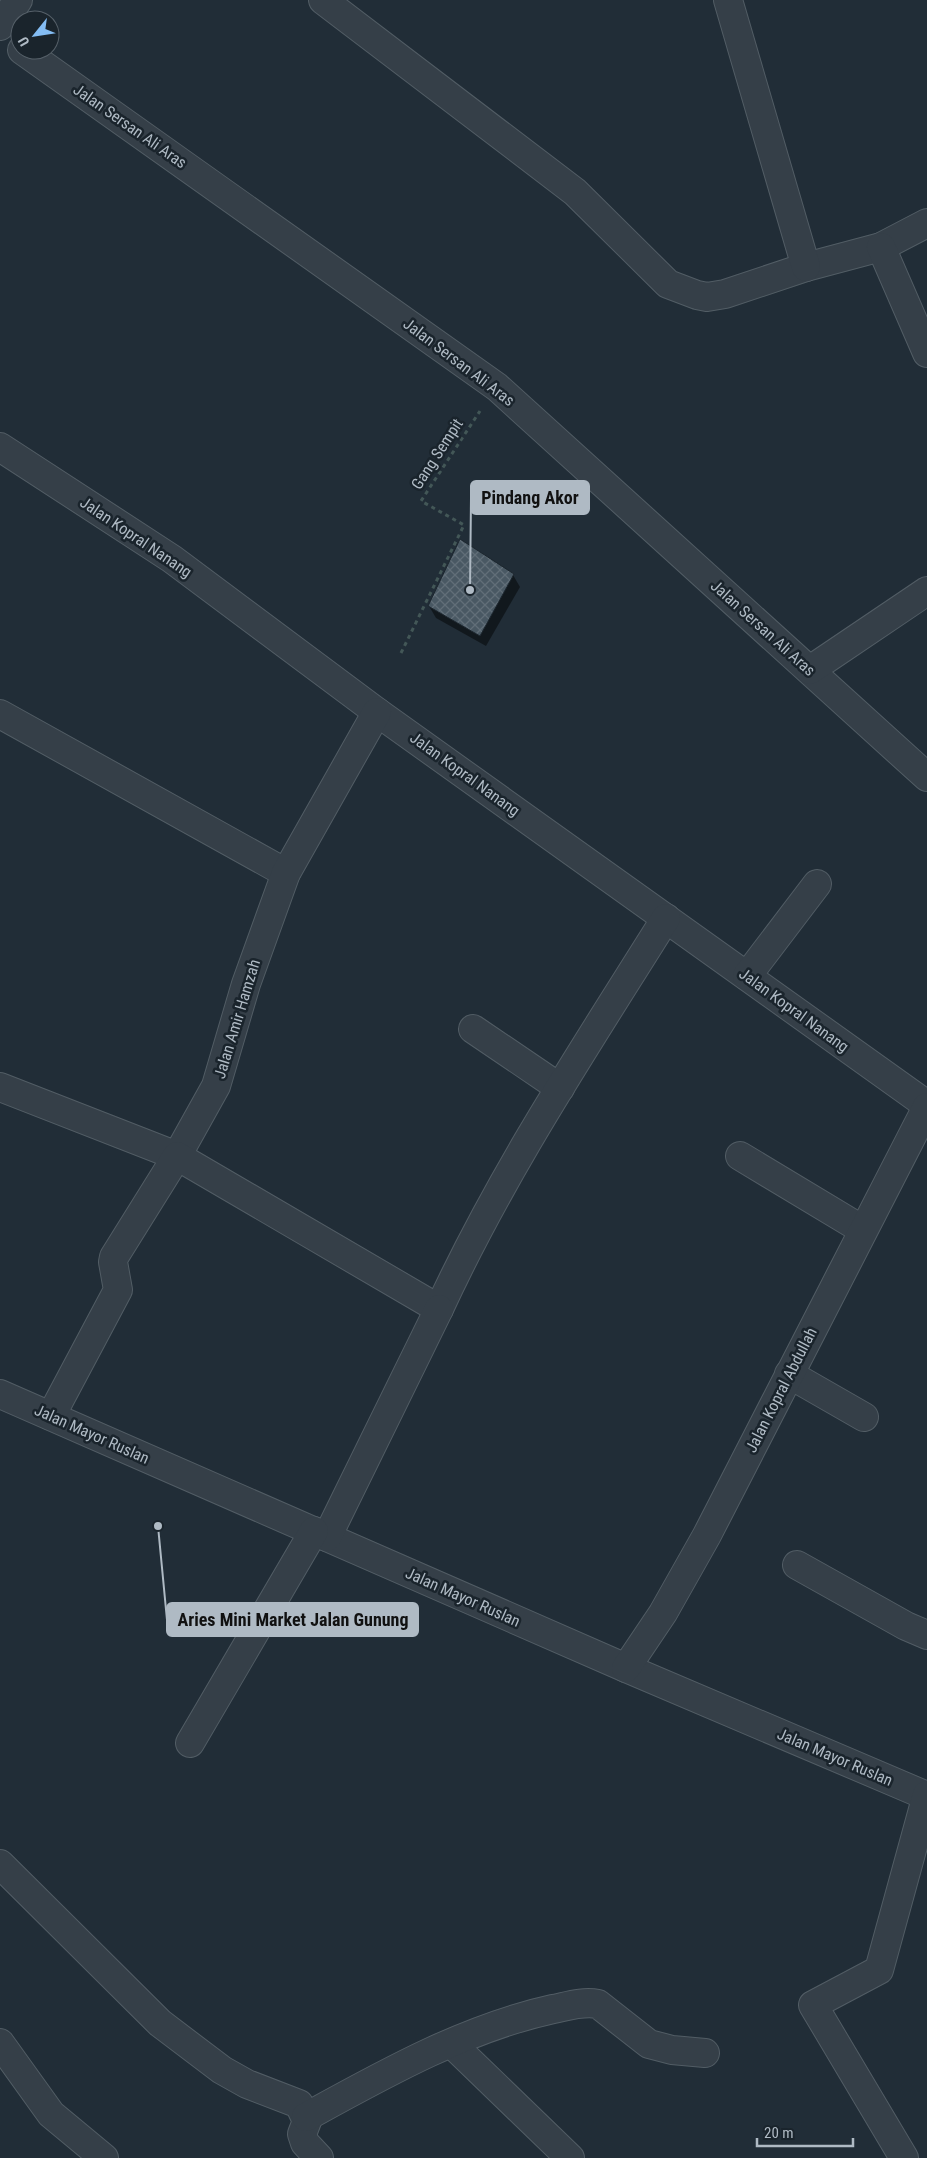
<svg xmlns="http://www.w3.org/2000/svg" width="927" height="2158" font-family="'Roboto Condensed',sans-serif">
<style>
.shadow{fill:#0007}
.building{fill:url(#building-cross-hatch);stroke:#1c262e}
.lines{fill:none;stroke-linecap:round;stroke-linejoin:round}
.minor-casing{stroke:#525d65;stroke-width:30}
.path{stroke:#435757;stroke-width:3;stroke-dasharray:4 4;stroke-linecap:butt}
.minor{stroke:#353f48;stroke-width:28}
.labels{text-anchor:middle;dominant-baseline:central;stroke-width:5;stroke-linejoin:round;paint-order:stroke}
.street-label{font-size:16px;fill:#afbac4;stroke:#1a242c}
.leader{fill:none;stroke:#afbac4;stroke-width:2}
.callout-dot{fill:#afbac4;stroke:#1a242c;stroke-width:2}
.callout{fill:#afbac4;stroke:#afbac4;stroke-width:2}
.callout-label{font-size:18px;text-anchor:middle;font-weight:bold;fill:#111}
</style>
<defs>
<pattern id="building-cross-hatch" width="8" height="8" patternUnits="userSpaceOnUse" patternTransform="scale(1.25)"><rect width="8" height="8" fill="#495863"/><path d="M0 0l8 8M0 8l8-8" fill="none" stroke="#616e78"/></pattern>
</defs>
<rect width="100%" height="100%" fill="#212d37"/>
<polygon class="shadow" points="513,575 520,587 486,646 436,618 429,606"/>
<polygon class="building" points="460,539 514,574 480,636 428,606"/>
<g class="lines">
<g class="minor-casing">
<g id="minor">
<polyline points="323,0 575,192 668,284 697,295 707,297 725,294 806,267 881,247 927,223"/>
<polyline points="728,0 806,267"/>
<polyline points="0,26 18,0"/>
<polyline points="22,50 497,387 927,777"/>
<polyline points="881,247 927,353"/>
<polyline points="0,447 172,559 377,712 927,1105"/>
<polyline points="810,670 927,591"/>
<polyline points="0,714 286,873"/>
<polyline points="747,976 817,884"/>
<polyline points="473,1029 560,1088"/>
<polyline points="0,1087 177,1156 216,1086 246,984 286,873 377,712"/>
<polyline points="740,1156 863,1230"/>
<polyline points="789,1374 864,1417"/>
<polyline points="0,1394 626,1668 927,1796"/>
<path d="M 51,1416 L 118,1290 L 113,1262 L 114,1257 L 177,1156 L 439,1309 C 502,1172 586,1046 666,918"/>
<polyline points="327,1537 439,1309"/>
<polyline points="797,1565 906,1626 927,1635"/>
<polyline points="626,1668 663,1613 707,1535 927,1107"/>
<polyline points="190,1743 314,1531"/>
<polyline points="0,1864 160,2023 222,2070 247,2084 299,2104 307,2121 302,2134 305,2143 319,2158"/>
<polyline points="0,2043 51,2114 104,2158"/>
<polyline points="452,2044 570,2158"/>
<path d="M 306,2117 C 384,2074 466,2028 553,2009 C 568,2006 583,2001 598,2004 L 649,2044 L 672,2050 L 705,2053"/>
<polyline points="904,2158 813,2005 879,1970 927,1795"/>
</g>
</g>
<polyline class="path" points="401,653 464,525 421,501 480,411"/>
<use href="#minor" class="minor"/>
</g>
<g class="labels">
<g class="street-label">
<text transform="translate(130 126) rotate(35)">Jalan Sersan Ali Aras</text>
<text transform="translate(459 362) rotate(37)">Jalan Sersan Ali Aras</text>
<text transform="translate(437 454) rotate(-57)">Gang Sempit</text>
<text transform="translate(136 537) rotate(34)">Jalan Kopral Nanang</text>
<text transform="translate(763 628) rotate(42)">Jalan Sersan Ali Aras</text>
<text transform="translate(465 774) rotate(36)">Jalan Kopral Nanang</text>
<text transform="translate(794 1010) rotate(36)">Jalan Kopral Nanang</text>
<text transform="translate(237 1019) rotate(-73)">Jalan Amir Hamzah</text>
<text transform="translate(781 1390) rotate(-63)">Jalan Kopral Abdullah</text>
<text transform="translate(92 1434) rotate(24)">Jalan Mayor Ruslan</text>
<text transform="translate(463 1597) rotate(24)">Jalan Mayor Ruslan</text>
<text transform="translate(835 1757) rotate(23)">Jalan Mayor Ruslan</text>
</g>
</g>
<path class="leader" d="M470 590L471 498M158 1526L167 1620"/>
<g class="callout-dot">
<circle cx="470" cy="590" r="5"/>
<circle cx="158" cy="1526" r="5"/>
</g>
<g class="callout">
<rect x="471" y="481" width="118" height="33" rx="5"/>
<rect x="167" y="1603" width="251" height="33" rx="5"/>
</g>
<g class="callout-label">
<text x="530" y="504">Pindang Akor</text>
<text x="293" y="1626">Aries Mini Market Jalan Gunung</text>
</g>
<g transform="translate(35 35) rotate(240)"><circle r="24" fill="#1a242c" stroke="#566069"/>
<path d="M0-4L9 19L0 12L-9 19Z" fill="#84bdf4"/>
<text y="-8" font-size="14" font-weight="bold" text-anchor="middle" fill="#afbac4">U</text>
</g>
<path d="M757 2138v8h96v-8" fill="none" stroke="#afbac4" stroke-width="2.5"/>
<text x="764" y="2138" font-size="15" fill="#afbac4" stroke="#1a242c" stroke-width="4" paint-order="stroke">20 m</text>
</svg>
